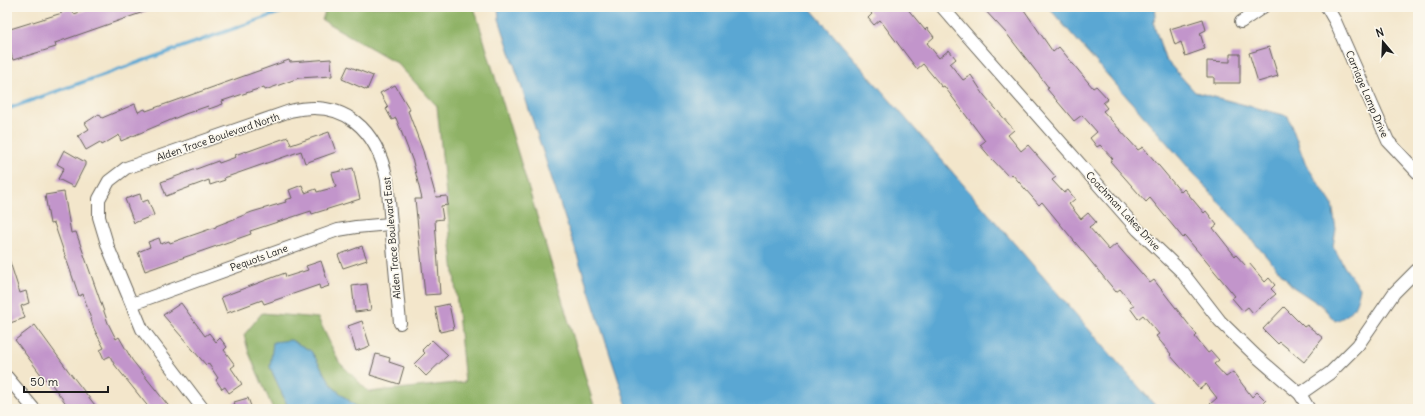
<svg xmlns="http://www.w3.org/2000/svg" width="1425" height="416" font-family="Delius,sans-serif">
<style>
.forest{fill:#8fb266;stroke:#566741}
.water{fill:#5aa7d3;stroke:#3b6278}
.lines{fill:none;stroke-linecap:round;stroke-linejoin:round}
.stream{stroke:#5aa7d3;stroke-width:3.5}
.building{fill:#c295cb}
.minor-casing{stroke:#676359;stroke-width:14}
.minor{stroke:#fff;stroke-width:12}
.labels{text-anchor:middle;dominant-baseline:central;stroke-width:3.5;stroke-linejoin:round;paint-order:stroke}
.street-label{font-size:10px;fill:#1c1c1c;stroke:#fbf7ec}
</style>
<rect width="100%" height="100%" fill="#fbf7ec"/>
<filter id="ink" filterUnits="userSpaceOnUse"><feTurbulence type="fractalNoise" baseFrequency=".025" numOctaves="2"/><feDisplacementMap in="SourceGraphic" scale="8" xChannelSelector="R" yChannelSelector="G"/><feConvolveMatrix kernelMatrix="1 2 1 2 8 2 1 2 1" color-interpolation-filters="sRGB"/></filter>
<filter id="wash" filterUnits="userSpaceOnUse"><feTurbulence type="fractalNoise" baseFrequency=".012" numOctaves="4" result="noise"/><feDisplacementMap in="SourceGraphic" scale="16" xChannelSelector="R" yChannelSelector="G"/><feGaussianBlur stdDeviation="0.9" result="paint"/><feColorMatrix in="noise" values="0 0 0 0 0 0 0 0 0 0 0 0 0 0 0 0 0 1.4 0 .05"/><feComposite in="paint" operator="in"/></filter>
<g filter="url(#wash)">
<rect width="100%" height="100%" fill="#f3e6cb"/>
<polygon class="forest" points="327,7 474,7 595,409 359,409 334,388 311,351 270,367 289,409 273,409 249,353 244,335 262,313 318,318 339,362 369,392 465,382 437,106 397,63 322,20"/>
<g class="water">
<polygon points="498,7 809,7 1158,409 628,409 499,19"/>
<path d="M 1048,7 L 1156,7 L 1154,25 L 1165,59 L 1195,92 L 1288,116 L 1305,163 L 1332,204 L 1336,229 L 1333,246 L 1345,268 L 1360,288 C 1356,306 1354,314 1335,321 L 1322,306 L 1293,287 Z"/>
<polygon points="291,340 311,351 334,388 359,409 289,409 270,367 273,342"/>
</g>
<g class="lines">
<polyline class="stream" points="7,109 295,7"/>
</g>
<g id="blocks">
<g class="building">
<polygon points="95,7 155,8 55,43 56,47 13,60 7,42 7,30 62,13 61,11 71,8 74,14"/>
<polygon points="866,7 906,7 925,30 927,28 934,37 927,43 939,58 949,50 956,59 950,64 963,80 971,75 984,95 1014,130 1008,135 1021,151 1028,145 1056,177 1052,180 1064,193 1068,190 1075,199 1069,204 1081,219 1088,213 1096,222 1089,227 1109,250 1116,244 1150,283 1154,280 1197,335 1195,337 1208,353 1211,351 1219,360 1214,364 1226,377 1233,372 1252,397 1257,392 1266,401 1257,409 1214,409 1210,404 1217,398 1206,384 1200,389 1170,355 1171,354 1156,336 1159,334 1143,315 1138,319 1130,308 1134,306 1120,289 1116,292 1042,202 1039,205 1012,174 1009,177 991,158 980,145 985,141 944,86 942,87 923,64 917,69 880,20 874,25 868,18 872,14"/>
<polygon points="982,7 1022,7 1053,52 1059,47 1093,88 1096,86 1108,99 1103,103 1107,108 1103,111 1138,150 1143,147 1181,192 1184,189 1204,213 1206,211 1217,225 1213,228 1235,256 1236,255 1246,266 1249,263 1265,282 1269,278 1275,285 1271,289 1276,294 1253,313 1248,307 1243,311 1232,298 1235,296 1185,236 1183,238 1150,198 1146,202 1110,161 1113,159 1100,145 1097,147 1090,138 1097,132 1082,115 1074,121 1047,89 1049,88 1007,34"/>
<polygon points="1203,19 1206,30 1200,33 1205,49 1185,56 1181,42 1175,45 1170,29"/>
<polygon points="1269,47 1278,76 1258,82 1249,53"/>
<polygon points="1230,54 1240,54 1240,83 1214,83 1214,77 1207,77 1207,61 1230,62"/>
<polygon points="331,59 332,76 299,78 265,90 264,87 222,101 223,104 209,109 208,106 185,114 121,141 119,135 102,145 100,142 86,150 78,136 89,129 85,123 99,114 102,118 135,104 138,112 145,109 146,111 289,60 290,62"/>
<polygon points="348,66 373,76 367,90 342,79"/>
<polygon points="395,85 410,110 408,111 423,151 436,197 447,196 448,205 441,206 443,219 435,220 440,294 425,295 415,199 422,199 413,162 396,118 392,120 386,109 388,107 380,93"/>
<polygon points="329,132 336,152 305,163 301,151 224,178 225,180 210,185 209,180 166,196 161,182 218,161 219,163 236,157 235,155 246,151 246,152 288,137 291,145"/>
<polygon points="64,150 85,162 85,165 74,187 58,179 64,168 57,164"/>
<polygon points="353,168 360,199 312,214 311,211 250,231 251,234 145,271 138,252 150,247 148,242 159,238 161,244 169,241 170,243 216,227 216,226 252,212 286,202 285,200 292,198 289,190 302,185 305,193 316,189 317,192 336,187 332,173"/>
<polygon points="64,192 71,233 76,232 108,323 116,339 119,337 132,360 171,409 150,409 114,364 110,356 104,359 100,350 104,348 94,329 83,294 79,296 54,223 50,224 45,195"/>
<polygon points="140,194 142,202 148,200 154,215 134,223 125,199"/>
<polygon points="362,246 367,260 343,268 338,255"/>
<polygon points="9,259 20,293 26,291 29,303 21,306 25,318 7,324 7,260"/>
<polygon points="321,261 329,286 320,289 319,285 264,304 262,300 227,313 221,297 285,273 286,277 308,270 306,266"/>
<polygon points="367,284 371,310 355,312 352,286"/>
<polygon points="181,303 205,336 209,333 216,342 220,338 227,347 224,350 235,365 231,368 242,384 229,393 225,387 222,389 216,380 218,378 208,363 206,365 163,315"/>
<polygon points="449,304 454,329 440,332 435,307"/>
<polygon points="1284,307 1304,327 1307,325 1323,338 1304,362 1280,342 1278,344 1263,329"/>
<polygon points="362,321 370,346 356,351 348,326"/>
<polygon points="35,325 70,373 98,409 70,409 47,378 45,380 15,340"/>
<polygon points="432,340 448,355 426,376 414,364 425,353 422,350"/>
<polygon points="376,354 390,358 389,362 404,367 399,384 370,375"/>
<polygon points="248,398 252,409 236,409 234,402"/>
</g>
</g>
</g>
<g filter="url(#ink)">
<use href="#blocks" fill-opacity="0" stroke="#676359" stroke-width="1"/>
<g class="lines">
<g class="minor-casing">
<g id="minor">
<polyline points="942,7 1138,230 1182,272 1220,321 1256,356 1300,394 1309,409"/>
<polyline points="1327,7 1335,21 1388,141 1418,173"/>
<polyline points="1241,22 1263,7"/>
<polyline points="132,304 338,230 356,227 390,224"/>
<polyline points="7,377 34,409"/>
<polyline points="1300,394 1330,373 1358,345 1394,293 1418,269"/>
<path d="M 203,409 L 142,329 L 108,247 L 99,217 L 99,199 L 109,181 L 126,168 L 290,111 C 345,98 377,130 387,180 L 400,323"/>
</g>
</g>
<use href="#minor" class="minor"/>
</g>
</g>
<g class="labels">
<g class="street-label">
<text transform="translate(1367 94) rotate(67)">Carriage Lamp Drive</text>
<text transform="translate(218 137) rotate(-19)">Alden Trace Boulevard North</text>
<text transform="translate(1123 211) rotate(47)">Coachman Lakes Drive</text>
<text transform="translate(392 238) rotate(-95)">Alden Trace Boulevard East</text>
<text transform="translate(259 258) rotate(-20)">Pequots Lane</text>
</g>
</g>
<rect width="1425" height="416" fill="none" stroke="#fbf7ec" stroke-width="24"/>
<g transform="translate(1383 42) rotate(341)" stroke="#fbf7ec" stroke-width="3" paint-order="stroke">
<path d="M0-3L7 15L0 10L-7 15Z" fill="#1c1c1c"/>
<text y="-6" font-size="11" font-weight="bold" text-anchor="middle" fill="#1c1c1c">N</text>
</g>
<path d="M24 386v6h84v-6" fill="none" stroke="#1c1c1c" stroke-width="2"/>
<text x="30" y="386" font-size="12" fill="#1c1c1c" stroke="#fbf7ec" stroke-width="3" paint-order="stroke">50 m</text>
</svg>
